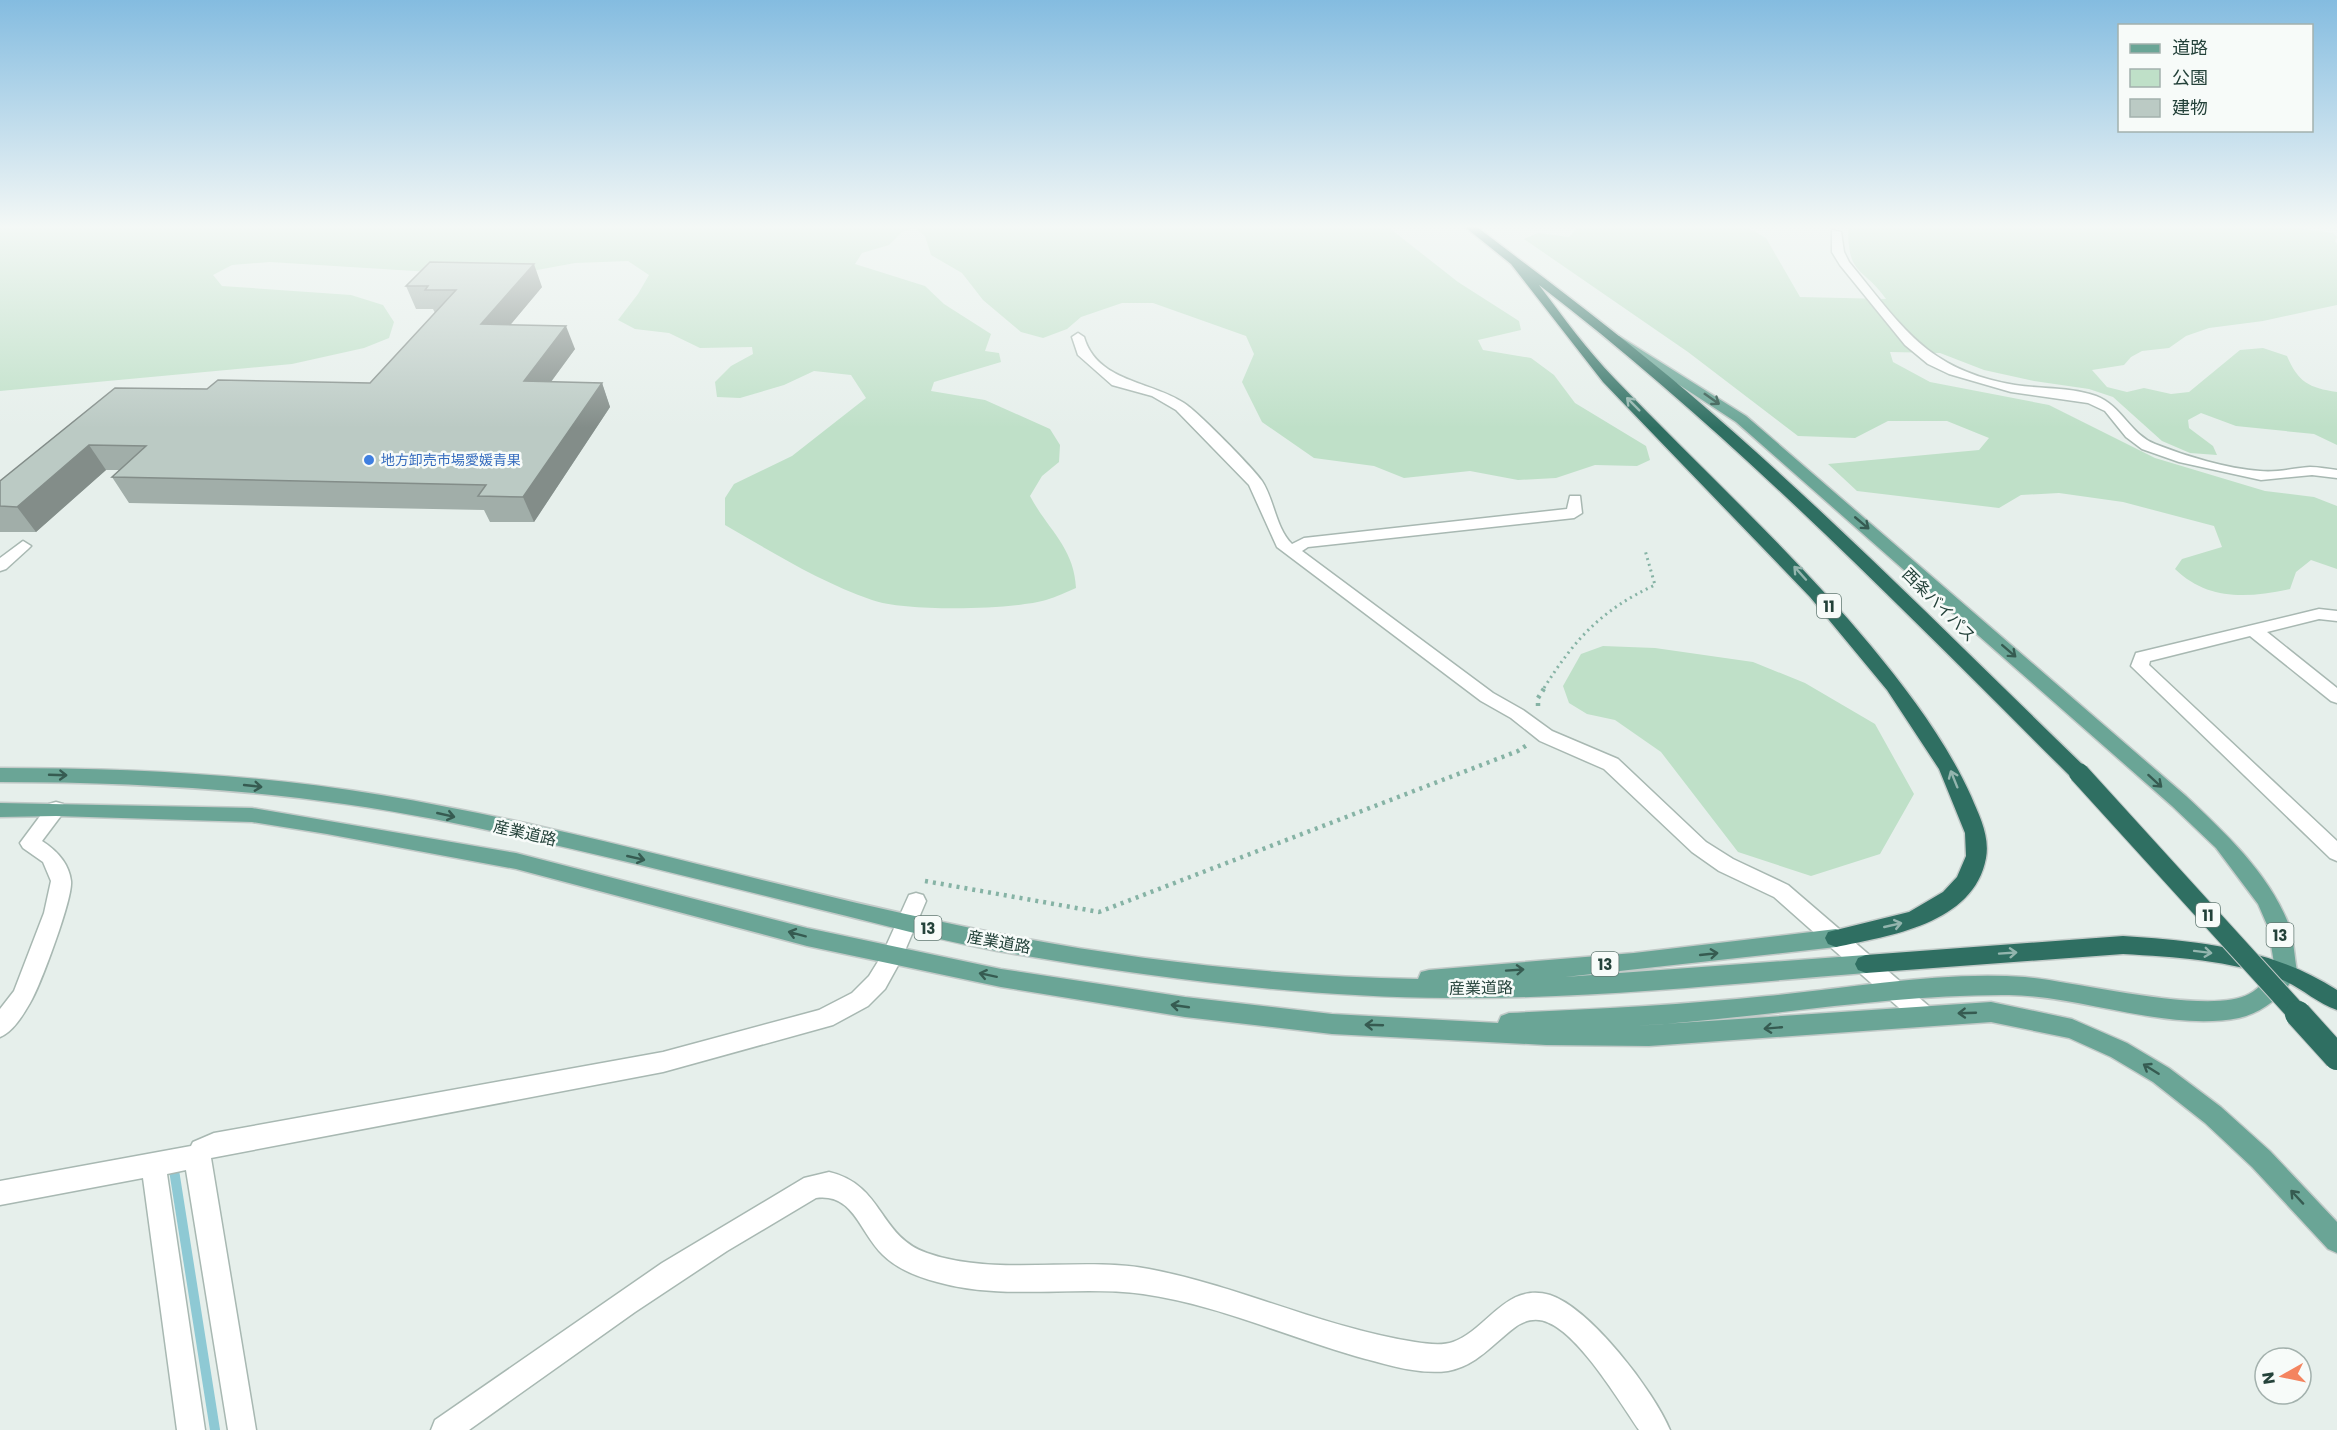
<svg xmlns="http://www.w3.org/2000/svg" width="2337" height="1430" font-family="Poppins,'Noto Sans JP',sans-serif">
<style>
.green{fill:#bfe0c8}
.lines{fill:none;stroke-linecap:round;stroke-linejoin:round}
.stream{stroke:#8ec9d4;stroke-width:10}
.minor-casing{stroke:#a8b8b2;stroke-width:3}
.major-casing{stroke:#c2cac8;stroke-width:3}
.highway-casing{stroke:#c2cac8;stroke-width:3}
.path-far1{stroke:#86b3a5;stroke-width:3;stroke-dasharray:2 4;stroke-linecap:butt}
.path{stroke:#86b3a5;stroke-width:4.5;stroke-dasharray:3 5;stroke-linecap:butt}
.minor{fill:#fff;fill-rule:evenodd}
.major{fill:#6aa596;fill-rule:evenodd}
.highway{fill:#2f6f62;fill-rule:evenodd}
.highway-bridge-far1-casing{stroke:#c2cac8;stroke-width:22;stroke-linecap:butt}
.highway-bridge-casing{stroke:#c2cac8;stroke-width:28;stroke-linecap:butt}
.highway-bridge-far1{stroke:#2f6f62;stroke-width:20}
.highway-bridge{stroke:#2f6f62;stroke-width:26}
.wall{fill:#a1aea9}
.shaded-wall{fill:#838d89}
.building{fill:#bbcac4;stroke:#838d89;stroke-width:1.5}
.oneway{stroke:#365b51}
.oneway2{stroke:#93b5ae}
.shop-dot{fill:#3f7fe0;stroke:#f7fbf9;stroke-width:2}
.labels{text-anchor:middle;dominant-baseline:central;stroke-width:5;stroke-linejoin:round;paint-order:stroke}
.far-shop-label{font-size:14px;fill:#366cbe;stroke:#f7fbf9;text-anchor:start}
.shield{fill:#f7fbf9;stroke:#637a73;stroke-width:1.5}
.shield-label{font-size:15px;font-weight:bold;fill:#24423a}
.street-label{font-size:16px;fill:#24423a;stroke:#f7fbf9}
</style>
<rect width="100%" height="100%" fill="#e6efeb"/>
<g class="green">
<path d="M 0,227 L 1388,227 L 1458,282 L 1519,321 L 1521,330 L 1478,340 L 1483,350 L 1531,358 L 1554,375 L 1575,403 L 1646,446 L 1650,460 L 1637,466 L 1595,465 L 1556,478 L 1518,480 L 1470,471 L 1404,478 L 1374,466 L 1314,458 L 1262,422 L 1242,382 L 1254,354 L 1246,336 L 1153,303 L 1122,303 L 1081,317 L 1067,329 L 1043,338 L 1021,332 L 983,300 L 962,273 L 931,255 L 925,236 L 915,228 L 902,232 L 889,245 L 862,253 L 855,264 L 925,286 L 944,304 L 991,334 L 985,351 L 999,353 L 1001,362 L 934,382 L 931,391 L 985,400 L 1050,429 L 1060,445 L 1059,462 L 1042,476 L 1030,496 C 1048,530 1074,547 1076,588 C 1066,592 1056,597 1046,600 C 1011,610 906,612 872,600 C 820,582 772,552 725,525 L 725,498 L 734,484 L 792,456 L 866,398 L 851,375 L 814,371 L 784,385 L 740,398 L 717,397 L 715,382 L 731,366 L 753,354 L 752,347 L 700,348 L 669,333 L 635,329 L 618,320 L 638,294 L 649,275 L 628,261 L 575,263 L 521,273 L 479,275 L 270,262 L 232,265 L 213,275 L 222,286 L 351,295 L 383,305 L 394,322 L 389,338 L 364,348 L 292,364 L 0,391 Z"/>
<path d="M 1578,227 L 1747,227 L 1766,238 L 1800,297 L 1886,299 C 1863,266 1848,278 1848,227 L 2291,227 L 2333,233 L 2337,237 L 2335,241 L 2337,244 L 2337,305 L 2263,321 L 2209,328 L 2186,336 L 2169,348 L 2142,351 L 2131,357 L 2124,365 L 2092,370 L 2107,387 L 2127,392 L 2144,388 L 2171,394 L 2189,392 L 2240,350 L 2263,348 L 2287,356 C 2298,382 2309,388 2337,392 L 2337,445 L 2314,434 L 2236,426 L 2201,413 L 2188,420 L 2189,428 L 2213,446 L 2217,455 L 2190,453 L 2162,441 L 2113,397 L 2089,389 L 2034,381 L 1984,370 L 1940,353 L 1890,352 L 1893,362 L 1930,382 L 2049,405 L 2155,458 L 2265,491 L 2314,497 L 2337,506 L 2337,569 L 2311,560 L 2296,572 L 2290,589 C 2248,598 2208,601 2175,569 L 2182,559 L 2222,547 L 2214,526 L 2123,502 L 2059,493 L 2021,495 L 1999,508 L 1857,491 L 1828,464 L 1979,450 L 1989,438 L 1947,421 L 1888,421 L 1855,438 L 1798,436 L 1688,352 L 1524,239 L 1538,233 L 1569,237 Z"/>
<polygon points="1603,646 1655,648 1753,662 1805,683 1875,724 1914,794 1880,854 1811,876 1738,852 1661,752 1615,720 1587,714 1569,703 1563,686 1581,654"/>
</g>
<g class="lines">
<polyline class="stream" points="174,1170 215,1430"/>
<g class="minor-casing">
<g id="minor">
<path d="M 1832,230 L 1841,232 L 1844,252 L 1849,262 C 1902,326 1926,370 2015,385 C 2041,389 2072,387 2096,396 C 2122,406 2130,434 2155,444 C 2185,456 2228,469 2260,471 C 2276,473 2294,468 2310,467 C 2319,467 2328,469 2337,470 L 2337,478 L 2312,475 L 2261,480 L 2179,462 L 2142,449 L 2126,437 L 2105,411 L 2088,403 L 2011,392 L 1949,374 L 1928,364 L 1905,345 L 1840,265 L 1832,252 Z"/>
<path d="M 1078,333 L 1084,337 C 1097,382 1151,381 1184,403 C 1198,412 1252,467 1262,481 C 1274,499 1276,529 1292,544 L 1304,538 L 1567,509 L 1570,496 L 1580,496 L 1582,513 L 1574,518 L 1308,547 L 1302,551 L 1493,693 L 1523,710 L 1552,731 L 1618,759 L 1706,842 L 1733,859 L 1788,885 L 1931,1008 L 1934,1015 L 1931,1022 L 1923,1025 L 1915,1022 L 1774,897 L 1719,871 L 1692,852 L 1604,769 L 1540,741 L 1511,718 L 1481,701 L 1277,547 L 1249,485 L 1176,410 L 1152,396 L 1112,385 L 1078,355 L 1072,337 Z"/>
<polygon points="23,541 31,546 28,549 6,569 0,571 0,558"/>
<polygon points="2319,609 2337,611 2337,621 2319,619 2267,632 2337,688 2337,703 2331,701 2250,636 2150,661 2149,665 2337,841 2337,861 2330,858 2131,666 2136,653"/>
<path d="M 56,802 L 63,804 L 66,809 L 42,841 C 56,850 69,863 71,881 C 73,898 40,987 30,1003 C 23,1015 13,1032 0,1037 L 0,1009 L 14,991 L 44,913 L 51,881 L 43,862 L 23,848 L 20,843 L 49,804 Z"/>
<polygon points="916,893 923,895 926,901 901,960 885,989 868,1006 833,1025 663,1072 211,1158 256,1430 228,1430 186,1170 167,1174 205,1430 177,1430 143,1178 0,1205 0,1181 191,1146 193,1142 214,1133 663,1052 819,1010 852,993 869,976 882,955 909,895"/>
<path d="M 829,1172 C 884,1185 878,1236 927,1253 C 994,1277 1080,1256 1149,1269 C 1239,1286 1324,1328 1415,1342 C 1427,1344 1442,1346 1453,1342 C 1488,1329 1506,1282 1550,1295 C 1590,1308 1654,1391 1670,1430 L 1639,1430 C 1619,1401 1580,1336 1549,1323 C 1537,1317 1524,1320 1514,1328 C 1493,1344 1476,1366 1448,1371 C 1417,1375 1385,1364 1355,1356 C 1285,1336 1215,1304 1143,1294 C 1076,1285 1003,1301 937,1282 C 918,1277 897,1269 883,1255 C 859,1232 854,1193 816,1198 L 727,1251 L 635,1312 L 469,1430 L 431,1430 L 435,1420 L 662,1263 L 804,1178 Z"/>
</g>
</g>
<g class="major-casing">
<g id="major">
<path d="M 1619,336 L 1746,416 L 2186,796 C 2225,833 2269,873 2289,925 C 2294,939 2294,956 2297,971 C 2286,994 2264,1012 2239,1018 C 2169,1032 2081,996 2009,995 C 1885,994 1758,1019 1633,1026 L 1991,1002 L 2072,1019 L 2127,1043 L 2169,1068 L 2221,1107 L 2270,1151 L 2337,1222 L 2337,1253 L 2328,1249 L 2252,1167 L 2205,1123 L 2153,1082 L 2111,1057 L 2069,1038 L 1991,1022 L 1649,1046 L 1546,1045 L 1332,1034 L 1185,1017 L 1001,987 L 807,946 L 516,869 L 327,834 L 252,822 L 56,816 L 0,817 L 0,803 L 252,808 L 516,853 L 807,928 L 1001,969 L 1185,997 L 1332,1014 L 1498,1023 L 1501,1016 L 1509,1013 C 1595,1009 1681,1005 1767,996 C 1852,988 1939,971 2025,977 C 2075,981 2210,1016 2249,994 C 2260,989 2267,977 2275,969 L 2268,927 L 2258,904 L 2216,848 L 2172,806 L 1736,422 L 1615,343 L 1615,337 Z"/>
<path d="M 0,768 C 128,768 255,774 381,795 C 574,827 761,884 952,924 C 1104,957 1263,976 1418,979 L 1421,972 L 1429,970 L 1634,953 L 1836,929 L 1844,932 L 1847,938 L 1844,944 L 1836,947 L 1565,977 L 1866,955 L 1874,958 L 1877,964 L 1874,970 L 1866,973 C 1728,984 1589,999 1450,998 C 1298,997 1146,977 997,951 C 938,940 880,924 822,910 C 693,878 564,845 434,819 C 291,791 146,782 0,782 Z"/>
</g>
</g>
<g class="highway-casing">
<g id="highway">
<path d="M 1465,227 L 1477,227 C 1549,282 1622,336 1691,395 C 1829,513 1956,642 2086,768 L 2088,773 L 2086,778 L 2072,778 C 1900,607 1732,433 1539,285 C 1563,317 1587,350 1615,379 C 1700,468 1792,551 1871,646 C 1909,692 1946,741 1971,796 C 1979,815 1990,836 1986,858 C 1974,924 1889,936 1836,947 L 1828,944 L 1825,938 L 1828,932 L 1909,912 L 1943,892 L 1957,877 L 1966,856 L 1965,833 L 1939,769 L 1887,690 L 1810,597 L 1603,382 L 1511,264 Z"/>
<path d="M 2123,936 C 2198,941 2272,948 2337,990 L 2337,1010 C 2316,1003 2300,986 2280,979 C 2230,960 2175,957 2123,954 L 1866,973 L 1858,970 L 1855,964 L 1858,958 L 1866,955 Z"/>
</g>
</g>
<path class="path-far1" d="M 1544,688 C 1575,639 1601,610 1655,585 L 1645,550"/>
<g class="path">
<polyline points="1538,706 1538,698 1545,687"/>
<polyline points="925,881 1099,912 1518,751 1527,745"/>
</g>
<use href="#minor" class="minor"/>
<use href="#major" class="major"/>
<use href="#highway" class="highway"/>
<g class="highway-bridge-far1-casing">
<polyline id="highway-bridge-far1" points="2079,773 2299,1015"/>
</g>
<g class="highway-bridge-casing">
<polyline id="highway-bridge" points="2298,1014 2337,1057"/>
</g>
<use href="#highway-bridge-far1" class="highway-bridge-far1"/>
<use href="#highway-bridge" class="highway-bridge"/>
</g>
<polygon class="wall" points="406,286 542,287 510,325 575,349 551,382 602,383 610,407 534,522 490,522 484,510 129,503 112,477 119,470 106,470 36,532 0,532 0,481 207,389 370,383 435,313 433,309 416,309"/>
<g class="shaded-wall">
<polygon points="534,264 542,287 491,348 481,324"/>
<polygon points="566,326 575,349 533,406 524,381"/>
<polygon points="602,383 610,407 534,522 523,497"/>
<polygon points="89,445 106,470 36,532 17,507"/>
</g>
<polygon class="building" points="430,262 534,264 481,324 566,326 524,381 602,383 523,497 478,496 486,485 112,477 146,446 89,445 17,507 0,506 0,481 115,388 207,389 218,380 370,383 456,290 425,290 428,286 406,286"/>
<defs><path id="oneway-shaft" d="M-6 0H5M1.5-3L5.5 0L1.5 3" fill="none" stroke-width="1.6" stroke-linecap="round" stroke-linejoin="round" transform="scale(1.5)"/></defs>
<g class="oneway">
<use href="#oneway-shaft" transform="translate(1712 399) rotate(35)"/>
<use href="#oneway-shaft" transform="translate(1862 523) rotate(40)"/>
<use href="#oneway-shaft" transform="translate(2009 651) rotate(41)"/>
<use href="#oneway-shaft" transform="translate(58 775) rotate(2)"/>
<use href="#oneway-shaft" transform="translate(2155 781) rotate(42)"/>
<use href="#oneway-shaft" transform="translate(253 786) rotate(6)"/>
<use href="#oneway-shaft" transform="translate(446 815) rotate(13)"/>
<use href="#oneway-shaft" transform="translate(636 858) rotate(13)"/>
<use href="#oneway-shaft" transform="translate(797 934) rotate(-165)"/>
<use href="#oneway-shaft" transform="translate(1709 954) rotate(-6)"/>
<use href="#oneway-shaft" transform="translate(1515 970) rotate(-4)"/>
<use href="#oneway-shaft" transform="translate(988 975) rotate(-168)"/>
<use href="#oneway-shaft" transform="translate(1180 1006) rotate(-172)"/>
<use href="#oneway-shaft" transform="translate(1967 1013) rotate(178)"/>
<use href="#oneway-shaft" transform="translate(1374 1025) rotate(-178)"/>
<use href="#oneway-shaft" transform="translate(1773 1028) rotate(175)"/>
<use href="#oneway-shaft" transform="translate(2151 1069) rotate(-148)"/>
<use href="#oneway-shaft" transform="translate(2297 1197) rotate(-133)"/>
</g>
<g class="oneway2">
<use href="#oneway-shaft" transform="translate(1633 404) rotate(-135)"/>
<use href="#oneway-shaft" transform="translate(1800 573) rotate(-132)"/>
<use href="#oneway-shaft" transform="translate(1954 779) rotate(-112)"/>
<use href="#oneway-shaft" transform="translate(1893 925) rotate(-13)"/>
<use href="#oneway-shaft" transform="translate(2203 952) rotate(7)"/>
<use href="#oneway-shaft" transform="translate(2008 953) rotate(-4)"/>
</g>
<linearGradient id="sky" x2="0" y2="1"><stop stop-color="#84bce0"/><stop offset="0.53" stop-color="#f4f8f6"/><stop offset="1" stop-color="#f4f8f6" stop-opacity="0"/></linearGradient>
<rect width="2337" height="428" fill="url(#sky)"/>
<circle class="shop-dot" cx="369" cy="460" r="6"/>
<g class="labels">
<g class="far-shop-label">
<text x="381" y="460">地方卸売市場愛媛青果</text>
</g>
<g class="shield">
<rect x="1817" y="594" width="24" height="24" rx="4.5"/>
<rect x="2196" y="903" width="24" height="24" rx="4.5"/>
<rect x="914.5" y="916" width="27" height="24" rx="4.5"/>
<rect x="2266.5" y="923" width="27" height="24" rx="4.5"/>
<rect x="1591.5" y="952" width="27" height="24" rx="4.5"/>
</g>
<g class="shield-label">
<text x="1829" y="606">11</text>
<text x="2208" y="915">11</text>
<text x="928" y="928">13</text>
<text x="2280" y="935">13</text>
<text x="1605" y="964">13</text>
</g>
<g class="street-label">
<text transform="translate(1939 605) rotate(45)">西条バイパス</text>
<text transform="translate(525 833) rotate(13)">産業道路</text>
<text transform="translate(999 942) rotate(10)">産業道路</text>
<text transform="translate(1481 988) rotate(-1)">産業道路</text>
</g>
</g>
<rect x="2118" y="24" width="195" height="108" fill="#f7fbf9" stroke="#a3b1ad" stroke-width="1.5"/>
<rect x="2130" y="44" width="30" height="9" fill="#6aa596" stroke="#a3b1ad" stroke-width="1.5"/>
<text x="2172" y="54" font-size="18" fill="#24423a">道路</text>
<rect x="2130" y="69" width="30" height="18" fill="#bfe0c8" stroke="#a3b1ad" stroke-width="1.5"/>
<text x="2172" y="84" font-size="18" fill="#24423a">公園</text>
<rect x="2130" y="99" width="30" height="18" fill="#bbcac4" stroke="#a3b1ad" stroke-width="1.5"/>
<text x="2172" y="114" font-size="18" fill="#24423a">建物</text>
<g transform="translate(2283 1376) rotate(261)"><circle r="28" fill="#f7fbf9" stroke="#a3b1ad" stroke-width="1.5"/>
<path d="M0-4.5L10 22L0 15L-10 22Z" fill="#f4845f"/>
<text y="-9" font-size="16" font-weight="bold" text-anchor="middle" fill="#24423a">N</text>
</g>
</svg>
